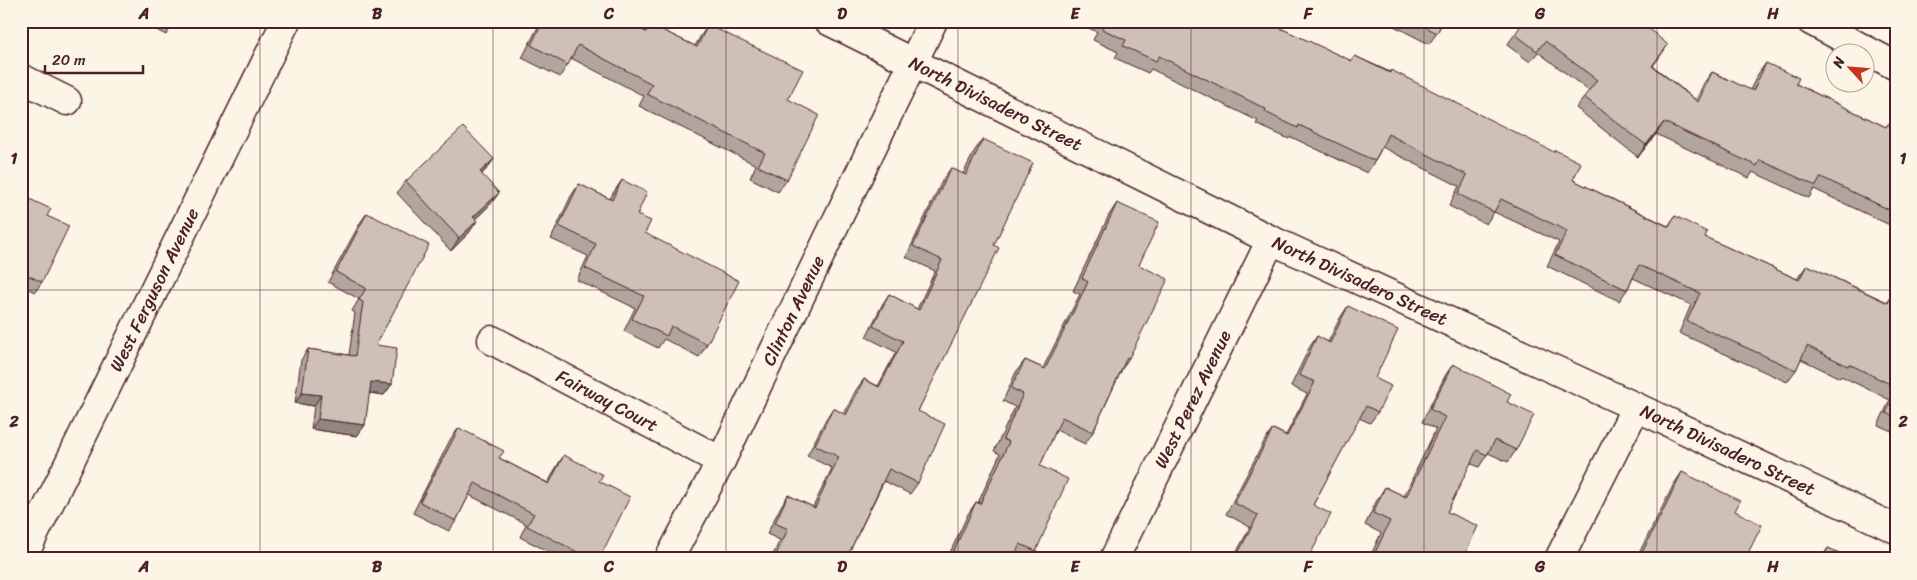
<svg xmlns="http://www.w3.org/2000/svg" width="1917" height="580" font-family="Sriracha,sans-serif">
<style>
.lines{fill:none;stroke-linecap:round;stroke-linejoin:round}
.minor-casing{stroke:#4a1f2b;stroke-width:31}
.minor{stroke:#fcf5e5;stroke-width:28}
.wall{fill:#b2a59d;stroke:#4a1f2b}
.shaded-wall{fill:#918680;stroke:#4a1f2b}
.building{fill:#cfc0b7;stroke:#4a1f2b}
.grid{fill:none;stroke:#4a1f2b;stroke-width:1;stroke-opacity:0.55}
.labels{text-anchor:middle;dominant-baseline:central;stroke-width:4;stroke-linejoin:round;paint-order:stroke}
.street-label{font-size:18px;fill:#4a1f2b;stroke:#fcf5e5}
.neatline{fill:none;stroke:#4a1f2b;stroke-width:2}
.grid-label{font-size:16px;text-anchor:middle;font-weight:bold;fill:#4a1f2b}
</style>
<rect width="100%" height="100%" fill="#fcf5e5"/>
<filter id="ink" filterUnits="userSpaceOnUse"><feTurbulence type="fractalNoise" baseFrequency=".02" numOctaves="2"/><feDisplacementMap in="SourceGraphic" scale="10" xChannelSelector="R" yChannelSelector="G"/><feConvolveMatrix kernelMatrix="1 2 1 2 8 2 1 2 1" color-interpolation-filters="sRGB"/></filter>
<g filter="url(#ink)">
<g class="lines">
<g class="minor-casing">
<g id="minor">
<path id="s1" d="M 829,21 L 1271,240 L 1636,407 L 1896,529"/>
<polyline points="1811,21 1896,66"/>
<polyline points="21,78 67,101"/>
<path id="s2" d="M 492,340 L 721,461"/>
<path id="s3" d="M 22,559 L 286,21"/>
<path id="s4" d="M 669,559 L 721,461 L 933,21"/>
<path id="s5" d="M 1114,559 L 1271,240"/>
<polyline points="1559,559 1636,407"/>
</g>
</g>
<use href="#minor" class="minor"/>
</g>
<g class="wall">
<polygon points="139,21 175,21 166,35"/>
<polygon points="536,21 625,21 645,31 650,24 695,46 700,37 708,25 788,99 787,180 778,192 750,178 756,165 639,106 644,96 571,58 560,77 522,58 540,23"/>
<polygon points="1039,21 1048,21 1046,24"/>
<polygon points="1074,21 1265,21 1351,61 1355,56 1390,72 1391,70 1573,180 1668,226 1675,216 1705,237 1797,279 1807,265 1887,302 1892,294 1896,296 1896,433 1878,425 1890,400 1841,376 1840,378 1801,359 1796,370 1787,382 1679,333 1691,305 1633,278 1627,290 1619,301 1547,266 1559,242 1494,212 1486,224 1449,206 1459,186 1382,147 1375,161 1367,173 1291,137 1289,139 1256,124 1258,121 1151,69 1148,73 1115,58 1118,52 1093,40 1097,32"/>
<polygon points="1384,21 1443,21 1437,33 1429,44"/>
<polygon points="1515,34 1668,45 1653,66 1696,100 1704,83 1712,72 1750,90 1758,74 1766,63 1796,84 1886,127 1888,124 1896,128 1896,228 1814,189 1809,198 1753,172 1749,178 1656,134 1638,157 1576,108 1589,91 1538,52 1530,62 1507,45"/>
<polygon points="983,139 994,245 918,411 918,483 910,494 884,481 846,559 771,559 780,540 767,534 781,506 788,495 813,507 832,468 807,456 826,419 833,408 844,414 856,390 864,379 878,386 896,352 866,337 882,305 889,294 917,309 935,271 906,257 943,179 951,168 963,174 975,150"/>
<polygon points="494,159 485,171 482,174 490,205 475,219 469,233 451,251 397,193 406,181"/>
<polygon points="622,180 645,233 707,344 699,357 664,339 658,348 624,331 635,308 577,280 588,256 551,239 571,196 579,184 610,199 613,193"/>
<polygon points="21,195 47,216 42,282 35,292 21,286"/>
<polygon points="1117,203 1139,265 1129,358 1122,369 1093,432 1085,444 1056,430 1040,466 1036,551 1030,559 1017,559 1014,557 1013,559 947,559 968,514 976,502 978,503 1000,454 994,451 1015,407 1003,401 1016,372 1025,360 1043,368 1080,294 1073,291 1109,215"/>
<polygon points="367,213 376,345 392,384 384,395 369,393 365,425 357,436 311,429 314,406 295,403 301,360 308,349 349,355 355,313 352,311 359,299 328,282 360,223"/>
<polygon points="1348,306 1375,378 1378,412 1370,423 1359,418 1313,505 1308,559 1233,559 1250,527 1226,514 1265,440 1273,429 1286,435 1307,394 1291,386 1309,348 1317,336 1328,342 1340,318"/>
<polygon points="1453,364 1507,402 1516,450 1508,462 1488,453 1479,467 1470,463 1447,512 1464,556 1462,559 1369,559 1381,533 1365,525 1377,500 1385,487 1404,496 1436,429 1422,422 1445,376"/>
<polygon points="459,428 499,458 548,483 557,466 564,455 599,481 599,559 563,559 520,537 526,524 469,495 456,521 449,531 413,513 451,438"/>
<polygon points="1682,472 1735,511 1745,559 1636,559 1674,484"/>
<polygon points="1828,548 1852,559 1821,559"/>
</g>
<g class="shaded-wall">
<polygon points="1664,122 1656,134 1638,157 1646,145"/>
<polygon points="494,159 485,171 471,184 480,172"/>
<polygon points="499,193 490,205 465,229 473,217"/>
<polygon points="477,221 469,233 451,251 459,238"/>
<polygon points="371,382 392,384 384,395 364,392"/>
<polygon points="302,393 321,395 314,406 295,403"/>
<polygon points="318,419 365,425 357,436 311,429"/>
</g>
<g class="building">
<polygon points="543,21 625,21 646,32 650,24 697,47 708,25 803,70 788,99 819,115 787,180 758,166 765,153 647,94 652,84 578,45 568,65 531,45"/>
<polygon points="1105,21 1265,21 1352,61 1355,56 1390,73 1391,70 1554,152 1555,150 1581,163 1573,180 1669,227 1675,216 1707,232 1705,237 1799,280 1807,265 1888,303 1892,294 1896,296 1896,387 1849,364 1848,366 1807,346 1796,370 1687,321 1700,293 1639,265 1627,290 1555,255 1567,231 1501,199 1494,212 1458,194 1467,175 1388,134 1375,161 1299,125 1298,128 1265,112 1266,109 1159,56 1156,61 1123,46 1126,40 1102,29"/>
<polygon points="1414,21 1443,21 1437,33"/>
<polygon points="1524,21 1640,21 1668,45 1652,66 1698,102 1712,72 1753,91 1766,63 1799,78 1796,84 1886,127 1888,124 1896,128 1896,213 1821,177 1816,186 1760,160 1757,166 1664,122 1646,145 1584,97 1597,80 1545,41 1537,51 1515,34"/>
<polygon points="463,127 494,159 480,172 499,193 473,217 477,221 459,238 406,181"/>
<polygon points="983,139 1033,163 994,245 999,248 918,411 945,424 918,483 889,469 847,557 838,553 836,559 774,559 788,529 775,523 788,495 815,508 839,457 815,445 833,408 846,415 864,379 879,387 903,341 873,326 889,294 919,310 942,260 913,246 951,168 966,175"/>
<polygon points="622,180 647,192 637,215 651,221 645,233 739,281 707,344 671,326 667,336 632,319 644,296 585,268 596,244 559,226 579,184 612,200"/>
<polygon points="21,195 51,209 47,216 69,226 42,282 21,272"/>
<polygon points="1117,203 1159,222 1139,265 1168,279 1129,358 1127,357 1093,432 1062,417 1040,466 1068,479 1036,551 1020,544 1013,559 950,559 976,502 980,504 1009,442 1003,439 1023,394 1011,388 1025,360 1045,369 1088,282 1082,278"/>
<polygon points="367,213 429,245 376,345 397,348 392,384 371,382 365,425 318,419 321,395 302,393 308,349 355,356 363,302 359,300 366,288 336,272"/>
<polygon points="1348,306 1398,330 1375,378 1391,386 1378,412 1366,406 1313,505 1331,514 1308,559 1291,559 1289,558 1288,559 1235,559 1258,515 1234,503 1273,429 1287,436 1315,382 1299,375 1317,336 1330,343"/>
<polygon points="1453,364 1511,394 1507,402 1534,415 1516,450 1495,440 1487,455 1477,450 1447,512 1478,526 1464,556 1460,554 1457,559 1372,559 1390,521 1373,513 1385,487 1406,497 1445,417 1430,409"/>
<polygon points="1896,393 1896,417 1886,413"/>
<polygon points="459,428 504,451 499,458 549,484 564,455 603,475 599,481 630,497 599,559 591,559 527,526 534,514 475,483 456,521 420,502"/>
<polygon points="1682,472 1740,501 1735,511 1762,525 1745,559 1639,559"/>
<polygon points="1828,548 1852,559 1823,559"/>
<polygon points="251,553 256,559 244,559"/>
<polygon points="1209,555 1217,559 1207,559"/>
</g>
</g>
<path class="grid" d="M 260,21 L 260,559M 493,21 L 493,559M 726,21 L 726,559M 958,21 L 958,559M 1191,21 L 1191,559M 1424,21 L 1424,559M 1657,21 L 1657,559M 21,290 L 1896,290"/>
<g class="labels">
<g class="street-label">
<text stroke="none"><textPath href="#s1" startOffset="186">North Divisadero Street</textPath></text>
<text stroke="none"><textPath href="#s1" startOffset="591">North Divisadero Street</textPath></text>
<text stroke="none"><textPath href="#s3" startOffset="300">West Ferguson Avenue</textPath></text>
<text stroke="none"><textPath href="#s4" startOffset="278">Clinton Avenue</textPath></text>
<text stroke="none"><textPath href="#s5" startOffset="178">West Perez Avenue</textPath></text>
<text stroke="none"><textPath href="#s2" startOffset="130">Fairway Court</textPath></text>
<text stroke="none"><textPath href="#s1" startOffset="996">North Divisadero Street</textPath></text>
</g>
</g>
<rect width="1917" height="580" fill="none" stroke="#fcf5e5" stroke-width="55"/>
<g transform="translate(1850 68) rotate(296)"><circle r="24" fill="#fcf5e5" stroke="#b59f9b"/>
<path d="M0-4L9 19L0 12L-9 19Z" fill="#c8321e"/>
<text y="-8" font-size="14" font-weight="bold" text-anchor="middle" fill="#4a1f2b">N</text>
</g>
<path d="M45 65v8h98v-8" fill="none" stroke="#4a1f2b" stroke-width="2.5"/>
<text x="52" y="65" font-size="15" fill="#4a1f2b" stroke="#fcf5e5" stroke-width="4" paint-order="stroke">20 m</text>
<rect x="28" y="28" width="1862" height="524" class="neatline"/>
<g class="grid-label">
<text x="144" y="19">A</text>
<text x="377" y="19">B</text>
<text x="609" y="19">C</text>
<text x="842" y="19">D</text>
<text x="1075" y="19">E</text>
<text x="1308" y="19">F</text>
<text x="1540" y="19">G</text>
<text x="1773" y="19">H</text>
<text x="14" y="164">1</text>
<text x="1903" y="164">1</text>
<text x="14" y="427">2</text>
<text x="1903" y="427">2</text>
<text x="144" y="572">A</text>
<text x="377" y="572">B</text>
<text x="609" y="572">C</text>
<text x="842" y="572">D</text>
<text x="1075" y="572">E</text>
<text x="1308" y="572">F</text>
<text x="1540" y="572">G</text>
<text x="1773" y="572">H</text>
</g>
</svg>
